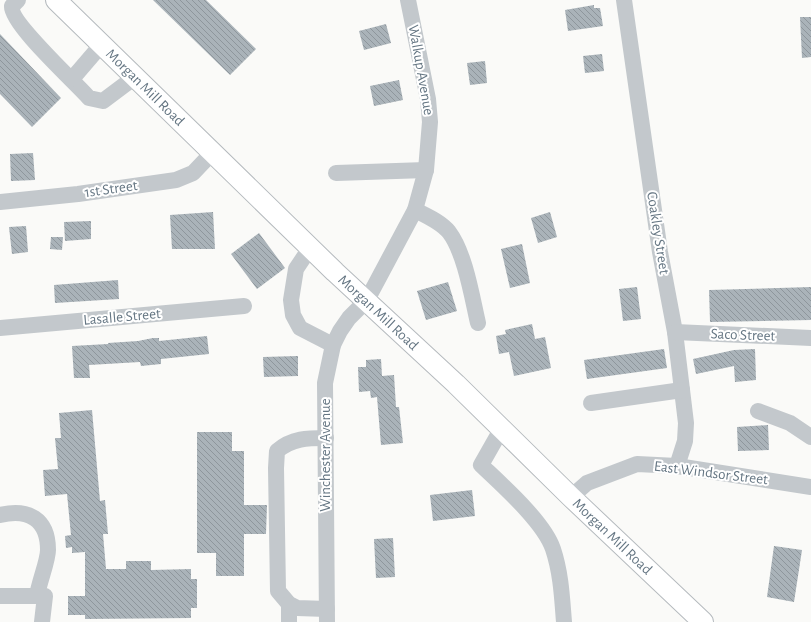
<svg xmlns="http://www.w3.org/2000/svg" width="811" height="622" font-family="'Alegreya Sans',sans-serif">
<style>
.building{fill:url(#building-back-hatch)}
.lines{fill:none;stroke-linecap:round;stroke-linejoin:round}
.major-casing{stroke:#b5babe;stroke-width:22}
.minor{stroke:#c3c8cc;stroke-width:16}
.major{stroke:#fff;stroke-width:20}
.labels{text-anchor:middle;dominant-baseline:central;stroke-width:4;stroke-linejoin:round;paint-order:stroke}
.street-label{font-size:15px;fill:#657683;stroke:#fff}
</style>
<defs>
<pattern id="building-back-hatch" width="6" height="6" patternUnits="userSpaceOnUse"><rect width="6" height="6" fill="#aab3b9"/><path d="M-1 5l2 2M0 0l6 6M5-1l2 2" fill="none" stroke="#8e969c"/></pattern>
</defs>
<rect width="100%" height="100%" fill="#fafaf8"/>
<g class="building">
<polygon points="153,0 206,0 256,49 230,75"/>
<polygon points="594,5 594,8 600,8 603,26 568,31 565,10"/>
<polygon points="800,17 811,17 811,57 802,58"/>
<polygon points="386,24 391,43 364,50 359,31"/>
<polygon points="0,34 61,98 32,127 0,94"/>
<polygon points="602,54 604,71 585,73 583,56"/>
<polygon points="485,61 487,83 470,85 467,63"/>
<polygon points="399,80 403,100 374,106 370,86"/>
<polygon points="33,153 35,180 11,181 10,154"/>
<polygon points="213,212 215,249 172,249 170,215"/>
<polygon points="550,212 557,237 538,243 531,218"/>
<polygon points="91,221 91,239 65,241 64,222"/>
<polygon points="26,226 28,252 12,254 9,227"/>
<polygon points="259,233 285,268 257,289 231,254"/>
<polygon points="51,237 63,237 62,250 50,249"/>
<polygon points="522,244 530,283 510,288 501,249"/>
<polygon points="118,280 119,299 55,303 54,285"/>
<polygon points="448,282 457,311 426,320 417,291"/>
<polygon points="637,287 641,319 623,321 619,289"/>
<polygon points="811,287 811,320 710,322 709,290"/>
<polygon points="532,324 535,339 545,337 551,368 514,376 509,352 499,354 496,336 506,334 505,330"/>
<polygon points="207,336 209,354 161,359 161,364 141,366 140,362 89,365 90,378 74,378 72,346 108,344 108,343 138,341 153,338 159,338 159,341"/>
<polygon points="664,349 667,368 587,379 584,360"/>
<polygon points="755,349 756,380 735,382 734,366 696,374 693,359 734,350"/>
<polygon points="298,356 298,376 264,377 263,357"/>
<polygon points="381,359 382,376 394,375 396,407 399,407 403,443 381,445 377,397 371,398 370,391 359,392 358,367 366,367 366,360"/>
<polygon points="92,410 100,501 105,500 108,534 103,534 106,569 126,569 126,561 151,561 151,570 191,569 191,579 197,579 197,608 191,608 191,618 85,619 85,615 68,615 68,596 85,596 85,552 72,553 72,547 66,548 65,536 71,535 67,494 45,496 43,470 58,469 55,438 61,438 59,413"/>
<polygon points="768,425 769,450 738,451 737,427"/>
<polygon points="197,432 232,432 232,451 244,451 244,505 267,505 266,534 244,534 244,576 216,576 216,553 197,553"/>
<polygon points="472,490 475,516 433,521 430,495"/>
<polygon points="393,538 395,577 376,578 374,539"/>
<polygon points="774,546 802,550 794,602 767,597"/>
</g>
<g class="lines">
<g class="major-casing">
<g id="major">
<path id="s1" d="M 56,0 L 335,272 L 456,384 L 571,497 L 703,622"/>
</g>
</g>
<g class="minor">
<path d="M 18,0 L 12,6 C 9,22 76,83 89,98 L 103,101 L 135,77"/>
<polyline points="624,0 660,252 675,332 686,423 685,441 677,466"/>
<polyline points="72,79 102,44"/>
<polyline points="336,173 426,170"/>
<polyline points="0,202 78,194 176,180 193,173 213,152"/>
<path d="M 415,210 C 427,216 441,222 449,232 C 465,253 472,297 478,323"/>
<polyline points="310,248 296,269 291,300 293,315 300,328 333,345"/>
<polyline points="0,328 244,306"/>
<polyline points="675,332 811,338"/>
<polyline points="591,403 682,390"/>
<polyline points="758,411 790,423 811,437"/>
<path d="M 502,428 L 481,465 C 502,485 544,522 553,549 C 561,573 562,597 564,622"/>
<path d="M 326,438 C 308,438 292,438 277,451 L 276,468 L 278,591 L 289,604 L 297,608 L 327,609"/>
<polyline points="571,497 587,483 637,464 677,466 811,487"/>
<path d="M 0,515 C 28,508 48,519 48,550 C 48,561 39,582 37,596"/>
<polyline points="0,596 45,596 42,622"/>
<polyline points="289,604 289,622"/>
<polyline points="327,622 325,383 333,345 340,331 349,318 367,300 415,210 426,170 430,122 428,99 408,0"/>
</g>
<use href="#major" class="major"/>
</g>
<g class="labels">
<g class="street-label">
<text transform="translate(421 70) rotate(80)">Walkup Avenue</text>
<text stroke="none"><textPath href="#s1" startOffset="125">Morgan Mill Road</textPath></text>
<text transform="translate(111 189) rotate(-8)">1st Street</text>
<text transform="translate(658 233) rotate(81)">Coakley Street</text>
<text stroke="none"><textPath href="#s1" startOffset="449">Morgan Mill Road</textPath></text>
<text transform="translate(122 317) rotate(-5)">Lasalle Street</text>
<text transform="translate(743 335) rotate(2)">Saco Street</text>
<text transform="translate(325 455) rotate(-90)">Winchester Avenue</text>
<text transform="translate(711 473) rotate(7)">East Windsor Street</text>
<text stroke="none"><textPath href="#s1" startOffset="773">Morgan Mill Road</textPath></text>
</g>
</g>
</svg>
